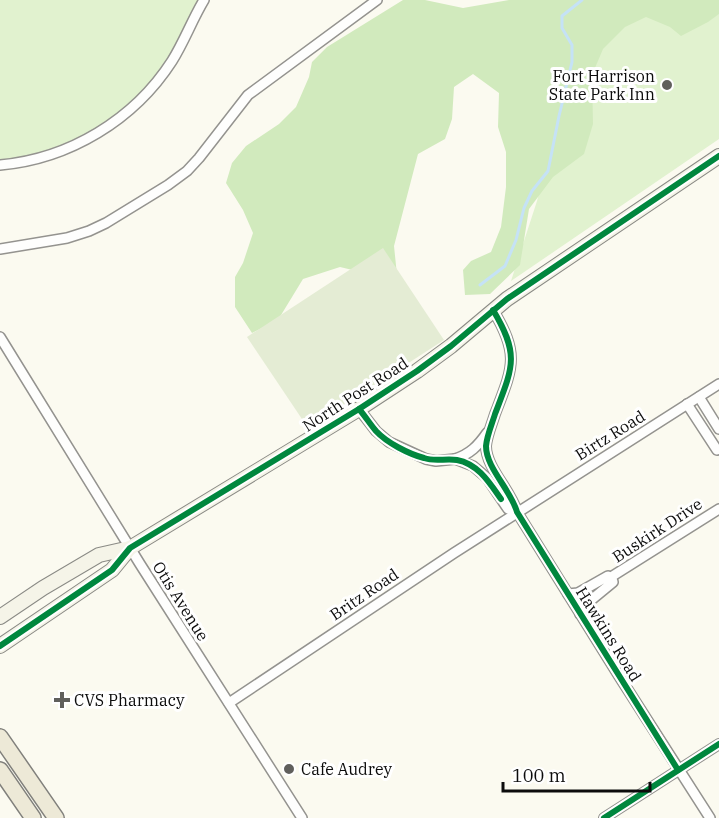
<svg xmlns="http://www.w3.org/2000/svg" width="719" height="818" font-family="'IBM Plex Serif',serif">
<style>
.green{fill:#e1f2cf}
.forest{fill:#d1eabd}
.cemetery{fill:#e4ecd4}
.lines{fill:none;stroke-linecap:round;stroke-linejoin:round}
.stream{stroke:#c5e2f6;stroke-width:3}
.street-casing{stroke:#94938f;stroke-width:12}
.secondary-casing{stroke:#8a8a85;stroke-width:16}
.primary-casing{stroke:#81807c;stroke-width:18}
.street{stroke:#fefefd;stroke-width:9}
.secondary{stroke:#f5f4e8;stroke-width:14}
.primary{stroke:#ede9d7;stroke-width:15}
.cycleway-casing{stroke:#fff;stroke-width:10}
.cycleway{stroke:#00873e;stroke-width:6}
.poi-dot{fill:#605f5c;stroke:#fff;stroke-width:2}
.labels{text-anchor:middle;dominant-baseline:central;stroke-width:6;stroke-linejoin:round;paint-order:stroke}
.poi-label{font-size:16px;fill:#0c0c0c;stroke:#fff;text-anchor:start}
.street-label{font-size:16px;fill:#0c0c0c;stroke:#fff}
</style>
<rect width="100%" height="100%" fill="#fbfaf0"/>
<g class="green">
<polygon points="0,0 204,0 181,45 147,92 88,139 0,165"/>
<polygon points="719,0 719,139 511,281 537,201 572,62 562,16"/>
</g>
<polygon class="forest" points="403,0 425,0 463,8 509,0 719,0 719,14 708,22 681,36 670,27 646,17 625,27 603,49 592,75 593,124 584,154 553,177 529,209 520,265 490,294 465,295 463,270 471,261 491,252 501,227 506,187 506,152 498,127 499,93 473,74 454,87 452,119 445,139 418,154 394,246 397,275 365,273 340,267 303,279 278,320 252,333 235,307 235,277 243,263 253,233 243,210 226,183 232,163 246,146 279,124 296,107 309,77 312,62 327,47"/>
<polygon class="cemetery" points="383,248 444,340 308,428 247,337"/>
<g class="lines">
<polyline class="stream" points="480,285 505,266 516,240 524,208 532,191 548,171 559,116 572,62 572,45 562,28 562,16 582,0"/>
<g class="street-casing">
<g id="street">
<path d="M 0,165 C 69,159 134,120 172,61 C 184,42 192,20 204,0"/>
<polyline points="0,249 67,238 89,231 106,223 168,185 187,171 199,158 248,95 377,0"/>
<path d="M 493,310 C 520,355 513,367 495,414 C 492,424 487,435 486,446 C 486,468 511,490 517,512 L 619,676 L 710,818"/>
<polyline points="0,337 140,564 302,818"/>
<polyline points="699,397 719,429"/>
<polyline points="687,404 717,450"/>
<polyline points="359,409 376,431 389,442 426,459 436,461 455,459 473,466 487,478 508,509 517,512"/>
<path d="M 455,459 C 470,454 478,446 487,433"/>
<polyline points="611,577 719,509"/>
<polyline points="568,594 578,593 608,576 612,579 613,582 585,605 580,614"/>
<polyline points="229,703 454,553 719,384"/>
<polyline points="604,818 719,744"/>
</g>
</g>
<g class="secondary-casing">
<g id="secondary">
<polyline points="0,617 43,588 99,555 130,548"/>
<polyline points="0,646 112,570 130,548 359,409 417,371 451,346 507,299 719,156"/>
</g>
</g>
<g class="primary-casing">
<g id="primary">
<polyline points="0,737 56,818"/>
<polyline points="0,770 33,818"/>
</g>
</g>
<use href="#street" class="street"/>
<use href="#secondary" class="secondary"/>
<use href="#primary" class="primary"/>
<g class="cycleway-casing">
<g id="cycleway">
<path d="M 493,310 C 520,355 513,367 495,414 C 492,424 487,435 486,446 C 486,468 511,490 517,512 L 678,770"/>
<path d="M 359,409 C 365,416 370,424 376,431 C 387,443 409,454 424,458 C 435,462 446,458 457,460 C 478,464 489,482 501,499"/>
<polyline points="0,646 112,570 130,548 359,409 417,371 451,346 507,299 719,156"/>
<polyline points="604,818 719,744"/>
</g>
</g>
<use href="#cycleway" class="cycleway"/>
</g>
<g class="poi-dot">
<circle cx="667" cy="85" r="6"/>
<path d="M59 691h6v6h6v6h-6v6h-6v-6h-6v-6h6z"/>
<circle cx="289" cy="769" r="6"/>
</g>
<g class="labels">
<g class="poi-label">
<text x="655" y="76" text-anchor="end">Fort Harrison<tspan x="655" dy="18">State Park Inn</tspan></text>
<text x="74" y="700">CVS Pharmacy</text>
<text x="301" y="769">Cafe Audrey</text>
</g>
<g class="street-label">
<text transform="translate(355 394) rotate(-33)">North Post Road</text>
<text transform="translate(610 435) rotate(-32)">Birtz Road</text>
<text transform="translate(657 530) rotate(-33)">Buskirk Drive</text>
<text transform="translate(364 594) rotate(-34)">Britz Road</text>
<text transform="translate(181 601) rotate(58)">Otis Avenue</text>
<text transform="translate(609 634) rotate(58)">Hawkins Road</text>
</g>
</g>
<path d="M503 782v9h147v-9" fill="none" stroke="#0c0c0c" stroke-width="3"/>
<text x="512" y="782" font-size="18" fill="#0c0c0c" stroke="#ffffff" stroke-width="4.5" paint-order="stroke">100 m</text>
</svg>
